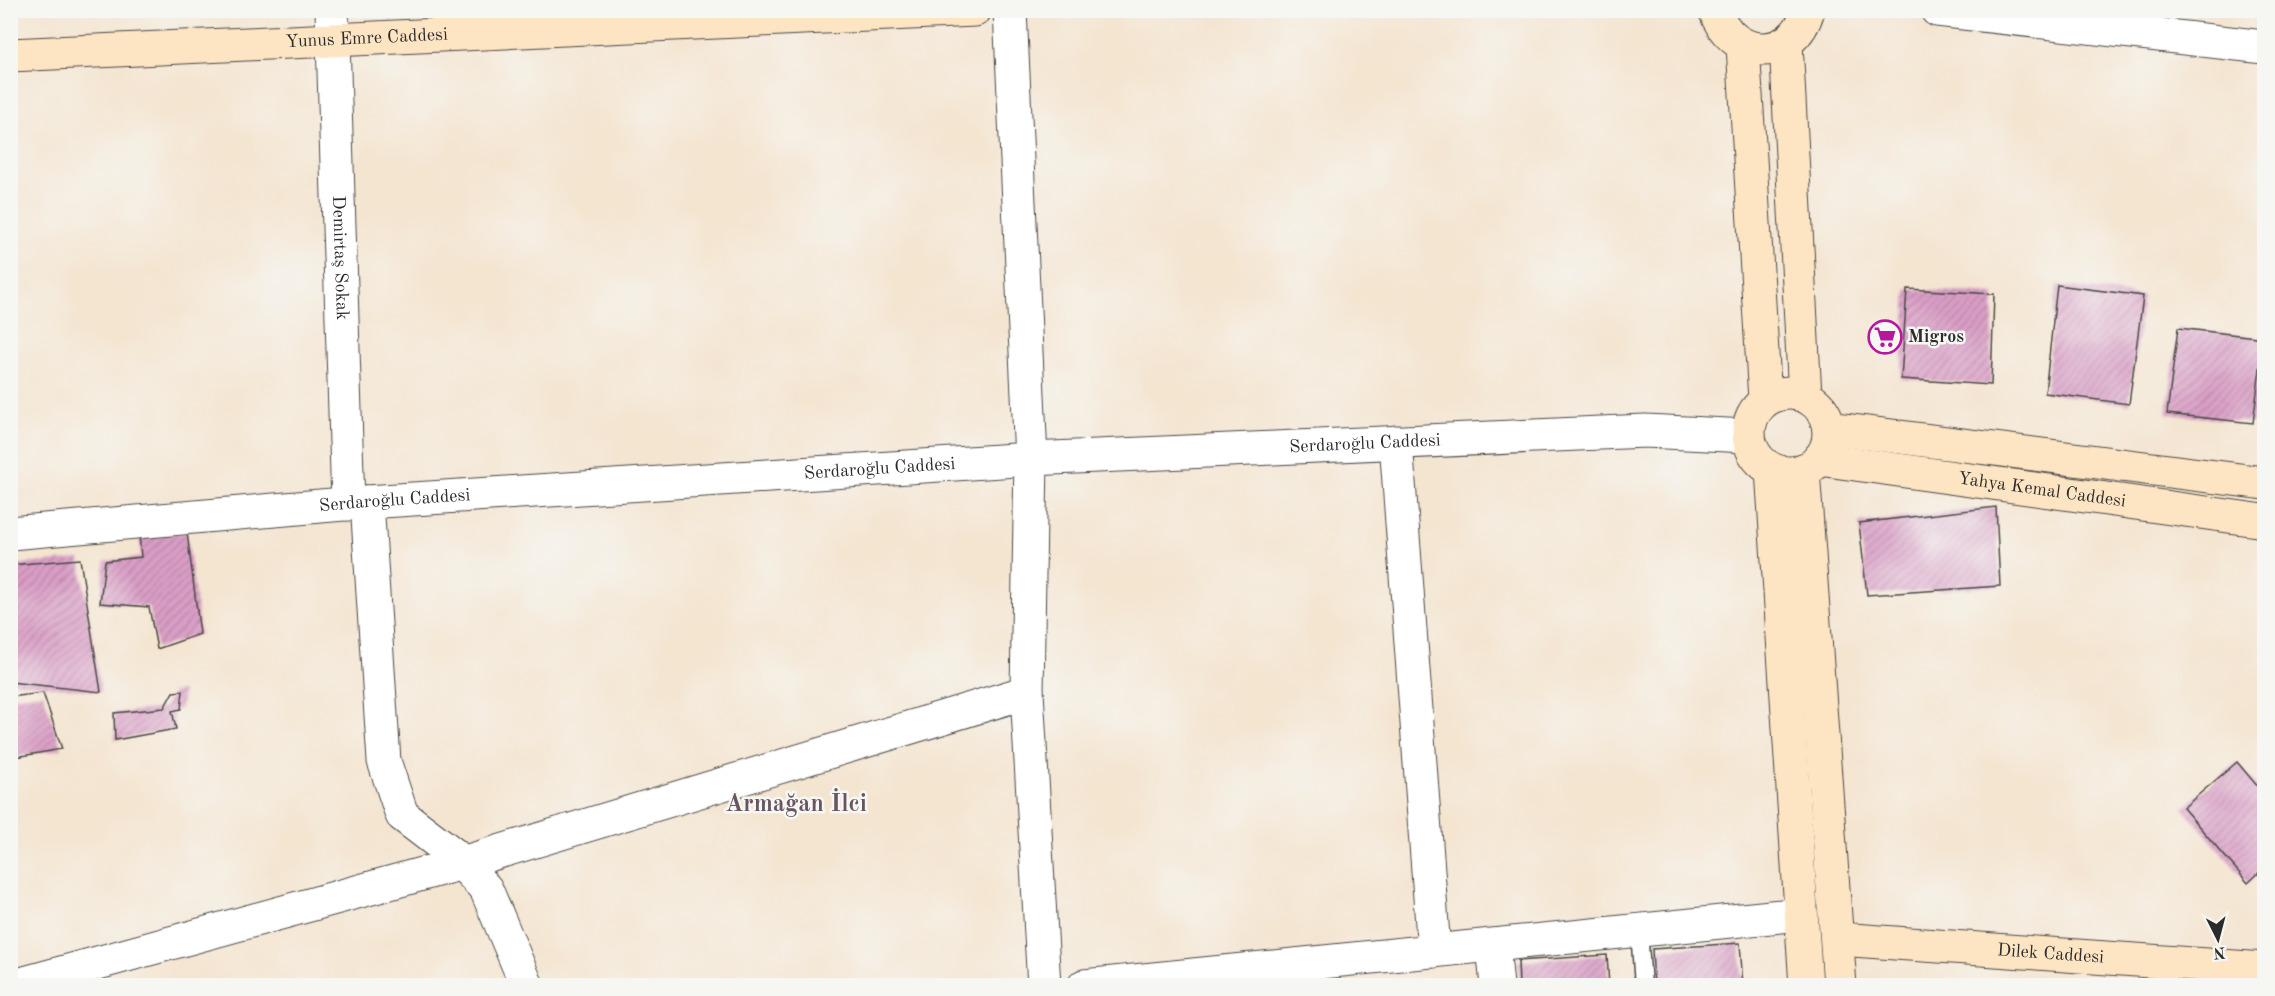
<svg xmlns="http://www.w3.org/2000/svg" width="2275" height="996" font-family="'Old Standard TT',serif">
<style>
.building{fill:url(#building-hatch)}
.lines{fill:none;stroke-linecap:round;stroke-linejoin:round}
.lane-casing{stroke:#494744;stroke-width:19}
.street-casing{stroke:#494744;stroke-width:35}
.secondary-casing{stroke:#494744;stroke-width:35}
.lane{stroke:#fff;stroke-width:16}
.street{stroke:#fff;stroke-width:33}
.secondary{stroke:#fde5c4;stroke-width:33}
.labels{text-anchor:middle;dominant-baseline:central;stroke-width:5;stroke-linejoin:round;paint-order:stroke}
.street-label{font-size:18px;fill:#2b2b2b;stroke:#f6f6f2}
.poi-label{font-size:18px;font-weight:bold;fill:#2b2b2b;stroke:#f6f6f2;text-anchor:start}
.district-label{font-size:24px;font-weight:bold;fill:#695462;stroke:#f6f6f2}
</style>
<defs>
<pattern id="building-hatch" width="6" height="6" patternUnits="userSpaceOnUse" patternTransform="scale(1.5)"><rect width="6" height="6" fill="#db9fc7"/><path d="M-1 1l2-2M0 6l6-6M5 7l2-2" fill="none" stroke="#b282a2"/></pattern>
</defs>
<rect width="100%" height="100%" fill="#f6f6f2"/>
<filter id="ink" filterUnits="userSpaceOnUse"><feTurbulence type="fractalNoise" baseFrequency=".0167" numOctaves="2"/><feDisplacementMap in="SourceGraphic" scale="12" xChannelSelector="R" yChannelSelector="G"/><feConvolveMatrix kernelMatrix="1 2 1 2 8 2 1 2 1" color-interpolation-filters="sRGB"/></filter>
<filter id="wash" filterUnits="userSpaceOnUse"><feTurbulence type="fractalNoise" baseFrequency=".008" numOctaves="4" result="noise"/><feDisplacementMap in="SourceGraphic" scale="24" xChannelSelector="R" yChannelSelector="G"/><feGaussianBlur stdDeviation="1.35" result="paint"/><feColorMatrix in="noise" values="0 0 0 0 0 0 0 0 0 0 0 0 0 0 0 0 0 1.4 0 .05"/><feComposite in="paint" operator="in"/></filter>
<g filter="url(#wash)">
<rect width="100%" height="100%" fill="#f4e5d1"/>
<g id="blocks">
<g class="building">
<polygon points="2057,285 2143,296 2129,404 2045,393"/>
<polygon points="1907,289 1994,294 1991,385 1901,379"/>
<polygon points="2178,328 2264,338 2253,423 2167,414"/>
<polygon points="1996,507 2000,586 1867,595 1859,523"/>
<polygon points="187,533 200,634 157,649 149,607 100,603 105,561 141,557 139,534"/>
<polygon points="80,559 101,692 10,682 10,565"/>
<polygon points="183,691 181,709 172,711 176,729 115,740 114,713 164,708 173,692"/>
<polygon points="43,693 62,749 10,758 10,697"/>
<polygon points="2237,762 2264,794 2264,868 2248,883 2183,808"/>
<polygon points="1740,943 1743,986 1654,986 1652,949"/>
<polygon points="1607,955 1609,986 1519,986 1518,961"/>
</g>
</g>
</g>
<g filter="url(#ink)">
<use href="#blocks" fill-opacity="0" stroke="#494744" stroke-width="1.5"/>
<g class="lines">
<g class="lane-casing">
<polyline id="lane" points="1639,930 1643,986"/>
</g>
<g class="street-casing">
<g id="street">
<path id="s1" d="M 332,10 L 348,504"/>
<polyline points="1010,10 1031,459 1027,692 1044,986"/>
<polyline points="1937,10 2264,47"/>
<polyline points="1396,442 1434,951"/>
<polyline points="367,502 384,761 402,815 453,854 486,889 527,986"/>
<path id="s2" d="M 10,533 L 367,502 L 1031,459 L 1645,431 L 1748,436"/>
<polyline points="1493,945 1497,986"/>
<polyline points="14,986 462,863 1027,692"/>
<polyline points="1084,986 1801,914"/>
</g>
</g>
<g class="secondary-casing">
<g id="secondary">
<path d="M 1715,10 C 1732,61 1793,63 1808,10"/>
<polyline points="1786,43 1805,396"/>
<polyline points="1743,46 1765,400"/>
<path id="s3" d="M 10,55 L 975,10"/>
<circle cx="1789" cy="433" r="40"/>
<polyline points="1829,428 2264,483"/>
<path id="s4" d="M 1819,459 L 2264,521"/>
<polyline points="1772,470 1806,986"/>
<polyline points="1803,470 1840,986"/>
<path id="s5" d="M 1838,939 L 2264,969"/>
</g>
</g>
<use href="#lane" class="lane"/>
<use href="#street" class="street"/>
<use href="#secondary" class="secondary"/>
</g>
</g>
<defs>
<g id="supermarket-ring" transform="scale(1.725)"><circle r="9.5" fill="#f6f6f2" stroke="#b5179e" stroke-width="1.5"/><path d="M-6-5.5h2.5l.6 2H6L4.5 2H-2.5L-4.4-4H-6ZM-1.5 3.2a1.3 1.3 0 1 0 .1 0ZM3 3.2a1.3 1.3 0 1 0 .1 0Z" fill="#b5179e"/></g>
</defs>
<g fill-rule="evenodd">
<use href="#supermarket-ring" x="1885" y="337"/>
</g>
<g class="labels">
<g class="street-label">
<text stroke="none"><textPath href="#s3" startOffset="357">Yunus Emre Caddesi</textPath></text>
<text stroke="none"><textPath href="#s1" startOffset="248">Demirtaş Sokak</textPath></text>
<text stroke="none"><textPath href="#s2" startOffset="1358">Serdaroğlu Caddesi</textPath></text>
<text stroke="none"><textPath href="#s2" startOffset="872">Serdaroğlu Caddesi</textPath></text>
<text stroke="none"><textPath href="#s4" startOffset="225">Yahya Kemal Caddesi</textPath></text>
<text stroke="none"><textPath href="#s2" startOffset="386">Serdaroğlu Caddesi</textPath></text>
<text stroke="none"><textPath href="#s5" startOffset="213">Dilek Caddesi</textPath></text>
</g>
<g class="poi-label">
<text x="1908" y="337">Migros</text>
</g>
<g class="district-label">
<text x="796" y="805">Armağan İlci</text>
</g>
</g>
<rect width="2275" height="996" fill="none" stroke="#f6f6f2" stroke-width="36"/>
<g transform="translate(2218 939) rotate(174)" stroke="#f6f6f2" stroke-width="4.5" paint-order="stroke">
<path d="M0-4.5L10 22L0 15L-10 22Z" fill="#2b2b2b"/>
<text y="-9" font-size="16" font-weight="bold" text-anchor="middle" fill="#2b2b2b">N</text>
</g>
</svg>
